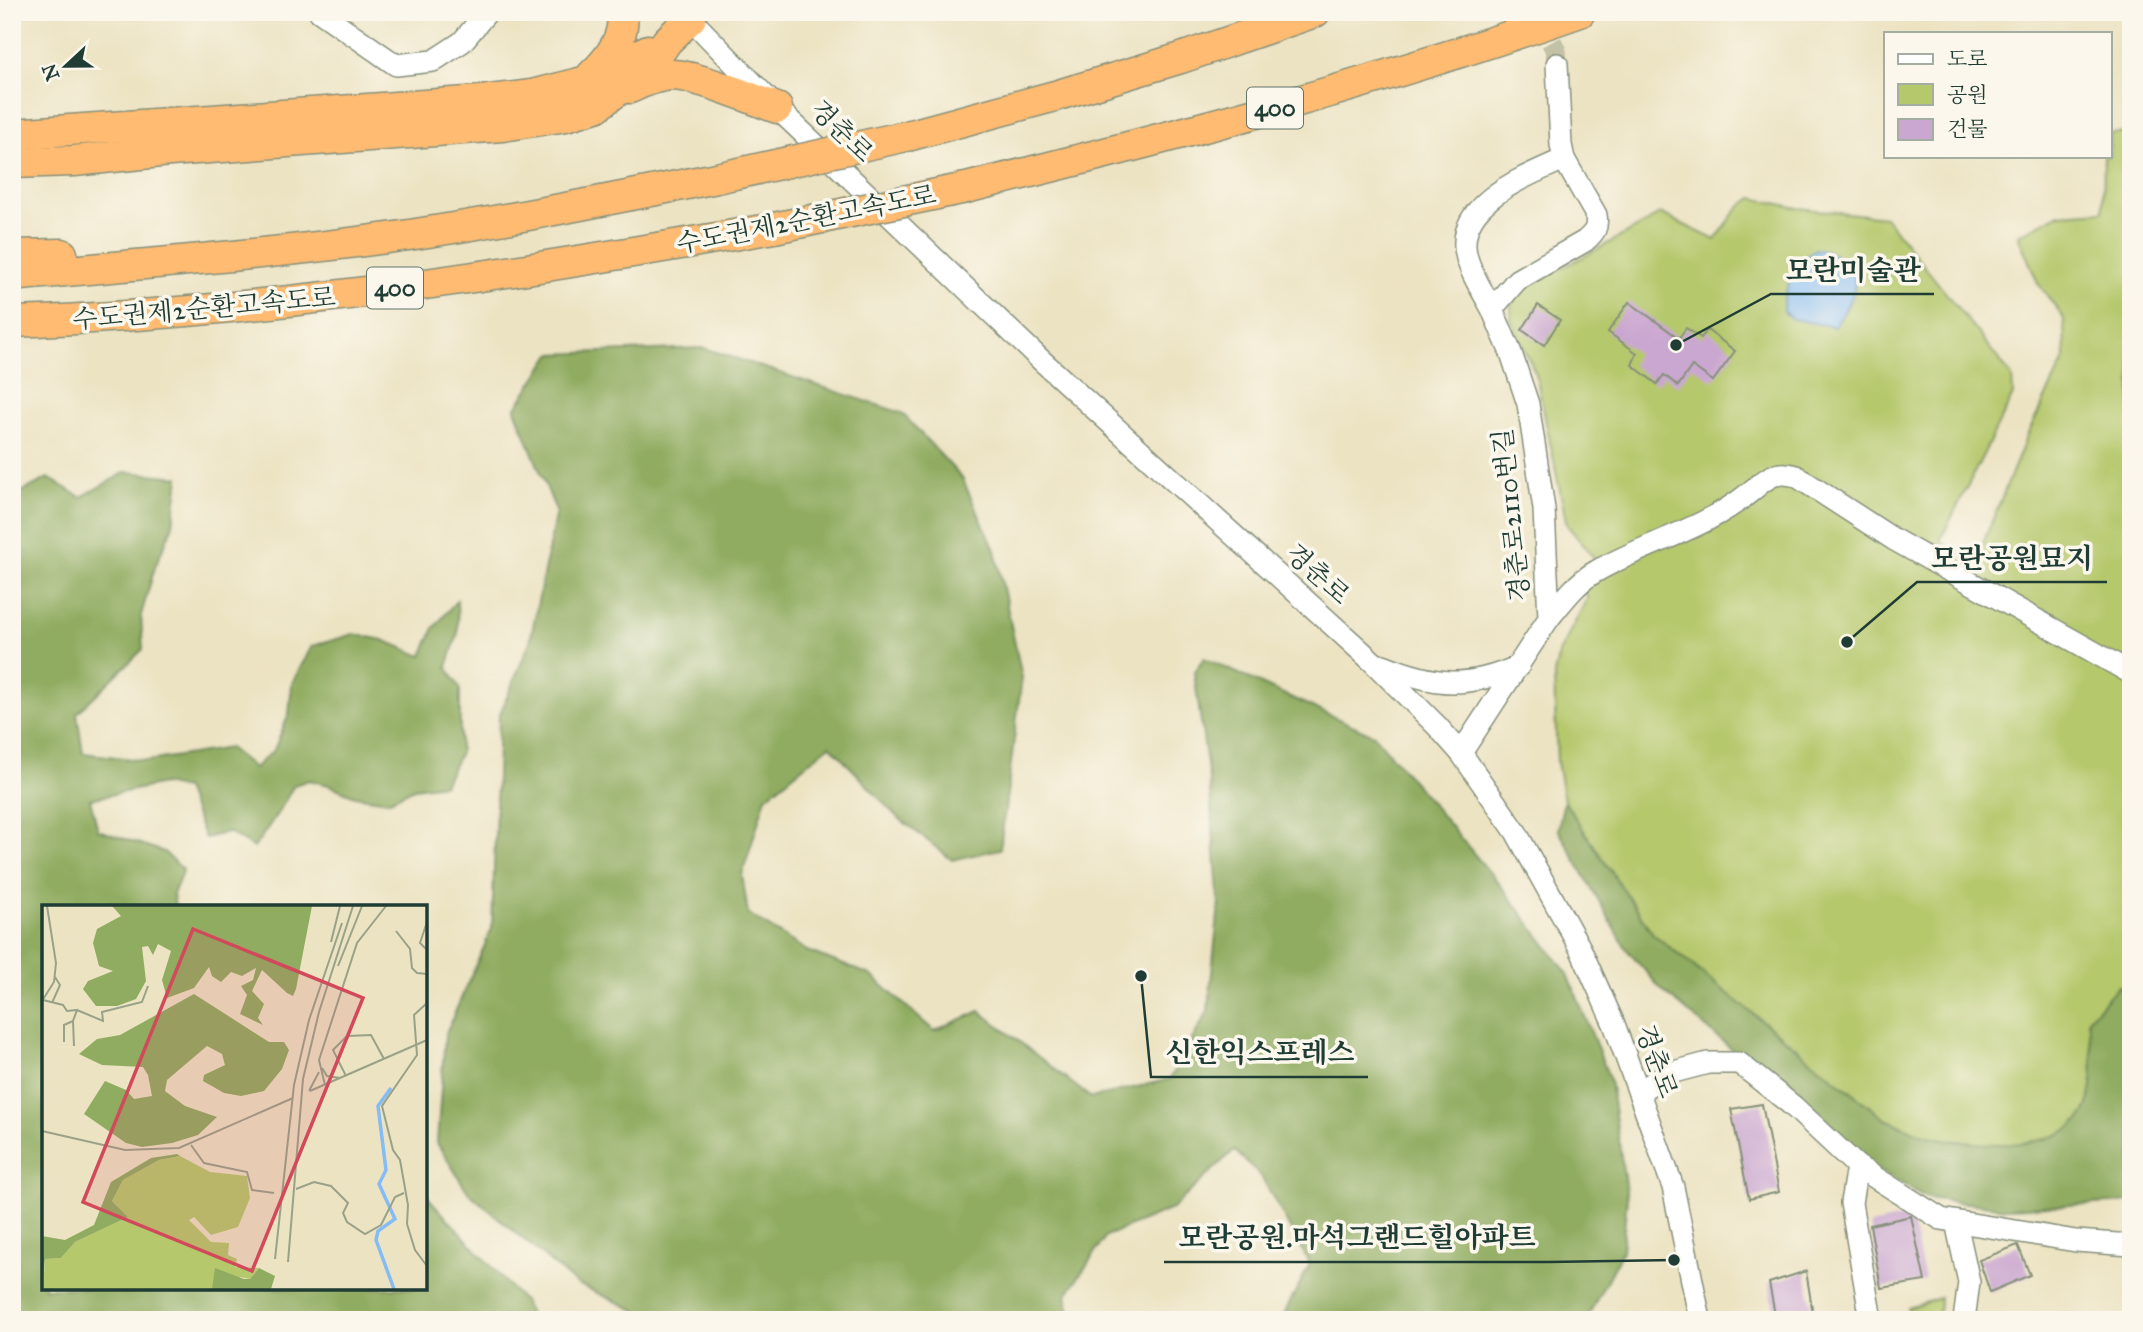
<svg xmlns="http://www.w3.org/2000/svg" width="2143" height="1332" font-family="'IM FELL Great Primer','Noto Serif KR',serif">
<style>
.green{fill:#b5c86c;stroke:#6a8250;stroke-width:2}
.forest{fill:#90ac60;stroke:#58744a;stroke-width:2}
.water{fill:#85bcf5;stroke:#527c94;stroke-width:2}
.building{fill:#caa7d0}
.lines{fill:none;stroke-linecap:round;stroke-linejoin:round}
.minor-tunnel{stroke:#c3c2a6;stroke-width:21;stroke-dasharray:21 10;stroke-linecap:butt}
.minor-casing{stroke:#86907b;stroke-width:24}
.highway-casing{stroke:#86907b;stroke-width:33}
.minor{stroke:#fff;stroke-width:21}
.highway{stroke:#ffbb71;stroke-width:30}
.highway-bridge-casing{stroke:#86907b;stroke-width:33;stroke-linecap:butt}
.highway-bridge{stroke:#ffbb71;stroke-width:30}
.labels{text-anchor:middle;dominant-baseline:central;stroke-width:7;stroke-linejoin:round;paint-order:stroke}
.shield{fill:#fbf7ec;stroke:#61756b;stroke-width:2}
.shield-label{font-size:24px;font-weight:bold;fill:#1f3d34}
.street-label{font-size:26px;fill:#1f3d34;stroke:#fbf7ec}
.inset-river{fill:none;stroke:#85bcf5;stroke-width:3.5}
.inset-road{fill:none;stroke:#9aa189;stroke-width:2}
.view{fill:#d1495b;fill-opacity:0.15;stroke:#d1495b;stroke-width:3.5}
.inset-edge{fill:none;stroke:#1f3d34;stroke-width:3.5}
.leader{fill:none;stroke:#1f3d34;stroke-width:2.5}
.callout-dot{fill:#1f3d34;stroke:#fbf7ec;stroke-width:2.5}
.callout-label{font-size:28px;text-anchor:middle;font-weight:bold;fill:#1f3d34;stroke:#fbf7ec;stroke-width:7;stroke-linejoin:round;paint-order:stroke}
</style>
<rect width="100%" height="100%" fill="#fbf7ec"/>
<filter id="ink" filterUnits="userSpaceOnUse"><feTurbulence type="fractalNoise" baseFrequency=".0143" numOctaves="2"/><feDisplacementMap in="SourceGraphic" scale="14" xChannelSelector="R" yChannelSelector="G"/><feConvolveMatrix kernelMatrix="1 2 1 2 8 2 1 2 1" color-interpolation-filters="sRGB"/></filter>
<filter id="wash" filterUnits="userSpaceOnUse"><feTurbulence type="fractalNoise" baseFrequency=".00686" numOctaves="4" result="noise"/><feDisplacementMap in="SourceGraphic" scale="28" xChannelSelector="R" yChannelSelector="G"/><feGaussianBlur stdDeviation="1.57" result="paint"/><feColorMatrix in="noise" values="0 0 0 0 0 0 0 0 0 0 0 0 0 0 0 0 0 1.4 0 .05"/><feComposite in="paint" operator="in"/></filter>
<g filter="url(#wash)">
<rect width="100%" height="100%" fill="#ece3c2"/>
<g class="green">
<path d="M 2110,133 L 2131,133 L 2131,992 L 2118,986 L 2088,1019 C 2091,1047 2097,1078 2088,1105 C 2070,1157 1967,1146 1925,1135 C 1912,1131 1899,1124 1885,1119 L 1653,934 L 1564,801 L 1557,762 L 1554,674 L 1559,653 L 1588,597 L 1573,573 L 1595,559 L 1567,525 L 1536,374 L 1511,321 L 1511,305 L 1519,291 L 1648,222 L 1660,213 L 1715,240 L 1740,206 L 1753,198 L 1798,208 L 1885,217 L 2012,376 L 2013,395 L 1940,541 L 1975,563 L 2027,436 L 2065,358 L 2064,319 L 2038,283 L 2018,235 L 2059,214 L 2103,211 L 2104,156 L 2110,156 Z"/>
<polygon points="1940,1298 1939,1320 1884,1320 1909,1314 1908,1308"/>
</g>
<g class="forest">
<polygon points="704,348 902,413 962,478 995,550 1022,677 1000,849 952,860 895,815 830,745 766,797 742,875 748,914 807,951 871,975 934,1031 980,1011 1091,1098 1170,1079 1208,1011 1219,905 1209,779 1194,673 1204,658 1374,735 1501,886 1568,974 1610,1080 1627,1198 1622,1251 1586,1320 1281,1320 1310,1264 1261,1176 1234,1150 1172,1209 1106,1236 1066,1296 1072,1320 650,1320 633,1309 575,1283 468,1192 437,1143 445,1035 492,929 499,716 530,642 556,511 515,409 551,354"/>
<polygon points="126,472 179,477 173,525 155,567 141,615 143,649 77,713 83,753 148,761 229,748 254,768 274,750 289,714 292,683 312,646 354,634 383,640 422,656 434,628 457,600 458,633 447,667 460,688 460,753 444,784 414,788 388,801 355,796 329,785 309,780 294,785 281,808 254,848 228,832 205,838 185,789 163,784 90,799 98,830 164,852 183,870 173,894 175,907 44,907 44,1288 425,1288 425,1194 523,1301 533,1320 12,1320 12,497 48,478 81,497"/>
<path d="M 1564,801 L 1653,934 L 1885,1119 C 1898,1124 1912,1131 1925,1135 C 1967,1146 2070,1157 2088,1105 C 2097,1078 2091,1047 2088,1019 L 2119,986 L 2131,992 L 2131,1202 L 2007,1208 L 1927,1198 L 1861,1160 L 1661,989 L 1627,950 L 1558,829 Z"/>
</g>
<path class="water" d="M 1815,249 C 1826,250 1831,253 1841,259 C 1870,277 1847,305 1835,327 L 1792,319 L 1783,311 C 1782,290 1797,262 1815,249 Z"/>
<g id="blocks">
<g class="building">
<polygon points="1629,302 1679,338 1686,328 1701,338 1707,330 1735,351 1713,381 1692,366 1678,386 1664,375 1657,384 1632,365 1637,353 1608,332"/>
<polygon points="1538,305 1560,320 1544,345 1522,330"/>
<polygon points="1762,1104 1779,1192 1749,1199 1731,1109"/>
<polygon points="1911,1216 1925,1281 1881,1288 1870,1225"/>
<polygon points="2018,1245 2030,1275 1990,1292 1979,1260"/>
<polygon points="1806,1271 1814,1320 1776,1320 1769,1283"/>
</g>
</g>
</g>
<g filter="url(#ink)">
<use href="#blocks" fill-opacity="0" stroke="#86907b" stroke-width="2"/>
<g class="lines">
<polyline class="minor-tunnel" points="1538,14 1556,51 1557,64"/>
<g class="minor-casing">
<g id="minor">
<polyline points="320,12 396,65 433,61 462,42 487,12"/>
<polyline points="684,12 777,108 1041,360 1372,661 1437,726 1461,753 1516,832 1580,948 1614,1024 1673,1187 1700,1320"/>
<path d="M 1492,309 C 1483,292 1470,273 1466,254 C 1455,202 1527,176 1564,159"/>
<path d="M 1549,618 C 1563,601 1576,583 1595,572 C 1645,543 1704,530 1749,493 C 1765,480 1774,469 1796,476 L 1893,539 L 2131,673"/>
<path d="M 1383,665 C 1435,686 1467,689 1519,666"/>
<path d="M 1461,753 L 1549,618 L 1544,509 L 1528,404 L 1511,353 L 1492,309 L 1517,280 L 1585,241 C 1595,232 1598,228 1596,215 L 1564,159 L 1561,145 L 1557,64"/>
<polyline points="1639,1092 1666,1074 1708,1063 1739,1063 1793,1106 1857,1166 1941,1219 2076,1241 2131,1245"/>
<polyline points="1857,1166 1851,1203 1871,1320"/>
<polyline points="1956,1222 1969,1282 1964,1320"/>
</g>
</g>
<g class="highway-casing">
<g id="highway">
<path d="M 592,75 C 609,59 626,36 622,12"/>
<path d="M 630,88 C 644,81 657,76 672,75 C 696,75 752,99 777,108"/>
<polyline points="12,134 481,101 532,95 587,81 648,50"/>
<polyline points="911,135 1055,96 1181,58 1315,12"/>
<polyline points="12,163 74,161 170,151 503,126 566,116 596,107 650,66 667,41 691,18"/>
<path d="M 966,188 C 1173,137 1379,83 1580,12"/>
<polyline points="12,255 62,254"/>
<path d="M 12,276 C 144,264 277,254 409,235 C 510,220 611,199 712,179"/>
<path d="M 12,322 C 269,313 522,272 774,228"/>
</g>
</g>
<use href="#minor" class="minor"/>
<use href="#highway" class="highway"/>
<g class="highway-bridge-casing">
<g id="highway-bridge">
<polyline points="712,179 911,135"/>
<polyline points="774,228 966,188"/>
</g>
</g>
<use href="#highway-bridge" class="highway-bridge"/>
</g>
</g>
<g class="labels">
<g class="shield">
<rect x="1247" y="87.5" width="56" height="41" rx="5"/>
<rect x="367" y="267.5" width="56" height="41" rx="5"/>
</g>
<g class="shield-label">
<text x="1275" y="108">400</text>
<text x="395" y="288">400</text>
</g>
<g class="street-label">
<text transform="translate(842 131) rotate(44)">경춘로</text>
<text transform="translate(806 219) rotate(-11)">수도권제2순환고속도로</text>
<text transform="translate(204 308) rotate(-5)">수도권제2순환고속도로</text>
<text transform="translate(1511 515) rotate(-96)">경춘로2110번길</text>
<text transform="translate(1318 574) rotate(42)">경춘로</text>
<text transform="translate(1657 1061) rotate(70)">경춘로</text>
</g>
</g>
<g transform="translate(42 905)">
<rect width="385" height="385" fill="#ece3c2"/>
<path d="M 138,251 L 168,267 L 205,271 L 208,293 L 196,322 L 169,330 L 152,312 L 147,315 L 169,337 L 187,338 L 186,350 L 195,354 L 193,362 L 217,363 L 208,374 L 198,372 L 170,384 L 1,384 L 3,354 L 19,353 L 33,337 L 86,312 L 70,296 L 81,275 L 117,255 Z" fill="#b5c86c"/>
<path d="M 70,1 L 270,1 L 254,84 L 251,91 L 245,88 L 220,65 L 210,86 L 222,99 L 216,113 L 221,120 L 198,109 L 205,90 L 199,81 L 211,75 L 214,63 L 200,71 L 189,67 L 179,77 L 170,71 L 167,62 L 152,83 L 125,93 L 120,75 L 129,46 L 116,39 L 111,50 L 106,41 L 100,42 L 104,76 L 94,94 L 75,101 L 54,101 L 41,84 L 46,76 L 71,66 L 57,61 L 51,38 L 55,24 L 79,11 ZM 152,89 L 227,137 L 242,137 L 247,145 L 240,164 L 222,186 L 199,191 L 182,188 L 161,176 L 162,170 L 183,160 L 180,149 L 165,141 L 125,175 L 123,186 L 143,201 L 175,212 L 156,230 L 130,238 L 100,242 L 84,238 L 42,209 L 63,176 L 84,185 L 92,194 L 110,191 L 106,170 L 101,162 L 60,160 L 37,149 L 55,134 L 78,130 ZM 135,249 L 138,251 L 117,255 L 81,275 L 70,296 L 86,312 L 33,337 L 19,353 L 3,354 L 0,384 L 0,331 L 23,335 L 52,320 L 69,277 L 109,253 ZM 173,363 L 202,374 L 208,374 L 217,363 L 233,371 L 229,384 L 170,384 Z" fill="#90ac60"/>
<path class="inset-river" d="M 349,183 L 336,201 L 344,265 L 337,279 L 353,314 L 336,326 L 334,335 L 352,384"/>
<path class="inset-road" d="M 385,17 L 378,38 L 385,45M 354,26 L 368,44 L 370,63 L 375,68 L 385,69M 289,37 L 298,1M 296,61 L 320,1M 1,95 L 21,100 L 25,106 L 35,105 L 31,116 L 32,141M 0,96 L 12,77 L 14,58 L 5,1M 10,98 L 18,80 L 13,72M 385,98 L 372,110 L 375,150 L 340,201 L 351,245 L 358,255 L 366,300 L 365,319 L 373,345 L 385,361M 35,105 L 61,116 L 60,107 L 100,97 L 106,81M 22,137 L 22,120 L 31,116M 280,163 L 285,171 L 298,173M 304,171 L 291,145 L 305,131 L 329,130 L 342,154M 283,180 L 277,155 L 315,38 L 344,1M 267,186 L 277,167M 268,186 L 385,135M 0,226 L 83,245 L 137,243 L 251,193M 149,240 L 162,258 L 205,267 L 210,285 L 232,288M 254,284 L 272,277 L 289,281 L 306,298 L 301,308 L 305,317 L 323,329 L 339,320 L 353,292 L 362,288M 233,354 L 252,180 L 267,115 L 300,18M 246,357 L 261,174 L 277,107 L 311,1"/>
<path class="view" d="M 151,24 L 321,93 L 210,366 L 41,297 Z"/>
<rect width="385" height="385" class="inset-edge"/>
</g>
<path class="leader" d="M1676 345L1771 294H1934M1847 642L1917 582H2107M1141 976L1151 1077H1368M1674 1260L1549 1262H1164"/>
<g class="callout-dot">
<circle cx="1676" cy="345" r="7"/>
<circle cx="1847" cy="642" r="7"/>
<circle cx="1141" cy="976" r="7"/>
<circle cx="1674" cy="1260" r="7"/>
</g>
<g class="callout-label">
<text x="1853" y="280">모란미술관</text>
<text x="2012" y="568">모란공원묘지</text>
<text x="1260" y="1062">신한익스프레스</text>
<text x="1357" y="1247">모란공원.마석그랜드힐아파트</text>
</g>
<rect width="2143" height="1332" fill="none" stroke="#fbf7ec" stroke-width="42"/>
<rect x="1884" y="32" width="228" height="126" fill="#fbf7ec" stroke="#a3ada2" stroke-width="2"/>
<rect x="1898" y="54" width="35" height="10" fill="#ffffff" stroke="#a3ada2" stroke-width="2"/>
<text x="1947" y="66" font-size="21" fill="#1f3d34">도로</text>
<rect x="1898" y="84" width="35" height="21" fill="#b5c86c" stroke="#a3ada2" stroke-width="2"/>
<text x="1947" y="102" font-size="21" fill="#1f3d34">공원</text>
<rect x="1898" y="119" width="35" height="21" fill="#caa7d0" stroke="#a3ada2" stroke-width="2"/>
<text x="1947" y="136" font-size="21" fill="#1f3d34">건물</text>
<g transform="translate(66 66) rotate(248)" stroke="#fbf7ec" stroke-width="5" paint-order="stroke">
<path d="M0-5L12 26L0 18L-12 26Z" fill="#1f3d34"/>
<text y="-10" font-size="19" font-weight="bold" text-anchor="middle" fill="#1f3d34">N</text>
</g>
</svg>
